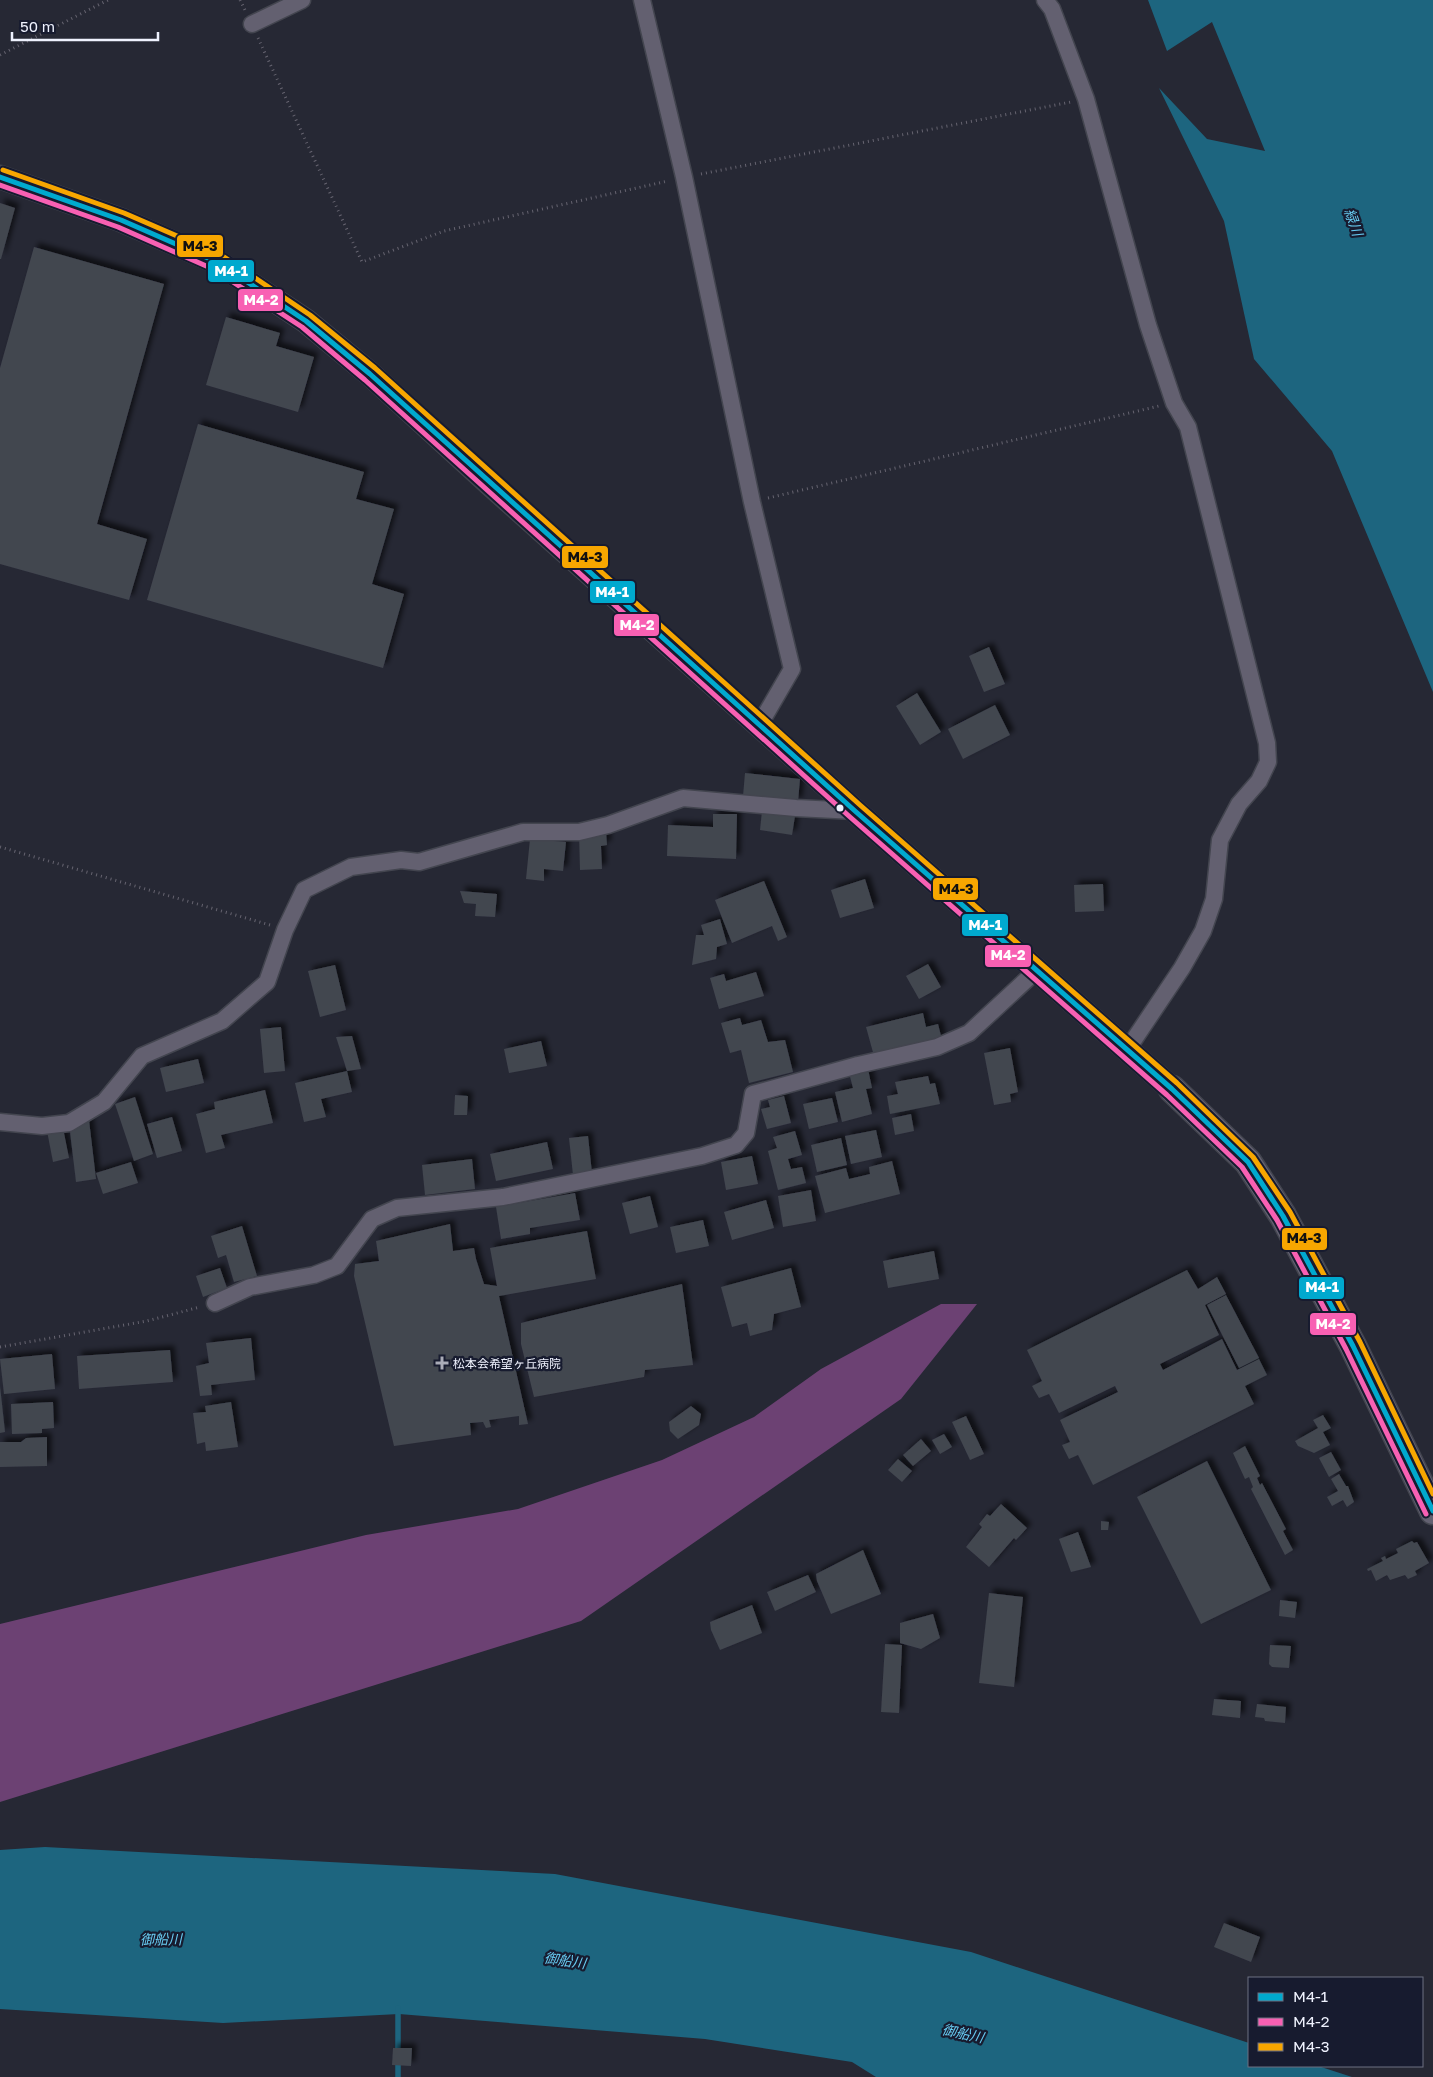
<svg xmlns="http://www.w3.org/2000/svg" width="1433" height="2077" font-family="'Golos Text','Noto Sans JP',sans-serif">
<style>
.forest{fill:#6c4173}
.water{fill:#1d657f}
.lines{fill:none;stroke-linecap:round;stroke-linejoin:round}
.stream{stroke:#1d657f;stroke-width:5.5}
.building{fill:#424650;filter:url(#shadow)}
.minor-casing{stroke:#43454f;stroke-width:19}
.secondary-casing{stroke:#43454f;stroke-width:25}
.primary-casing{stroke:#43454f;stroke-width:29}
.path{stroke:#666470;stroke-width:3;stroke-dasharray:1 4;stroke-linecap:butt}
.minor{stroke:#636070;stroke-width:16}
.secondary{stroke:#666474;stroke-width:22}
.primary{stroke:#636171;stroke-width:26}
.bus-1-casing{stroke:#171b2f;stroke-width:9}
.bus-2-casing{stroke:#171b2f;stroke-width:9}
.bus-3-casing{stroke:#171b2f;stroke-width:9}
.bus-1{stroke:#00a9ce;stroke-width:5}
.bus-2{stroke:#f860b3;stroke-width:5}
.bus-3{stroke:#f7a600;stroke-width:5}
.bus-dot{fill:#eff2fe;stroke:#171b2f;stroke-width:2}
.poi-dot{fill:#a9abb7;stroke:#171b2f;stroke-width:2}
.labels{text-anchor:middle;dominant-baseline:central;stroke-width:4.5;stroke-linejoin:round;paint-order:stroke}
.poi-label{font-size:12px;fill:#eff2fe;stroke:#171b2f;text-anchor:start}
.water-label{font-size:14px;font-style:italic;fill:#68cdf3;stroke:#171b2f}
.line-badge{stroke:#171b2f;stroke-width:2}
.badge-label{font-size:14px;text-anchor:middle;font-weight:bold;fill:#fff}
.pale-badge-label{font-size:14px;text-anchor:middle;font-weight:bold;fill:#111}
</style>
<defs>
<filter id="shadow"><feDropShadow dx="4.5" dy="-4.5" stdDeviation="2.5" flood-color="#0009"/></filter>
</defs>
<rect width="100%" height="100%" fill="#262834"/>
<polygon class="forest" points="941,1304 977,1304 901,1399 581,1621 0,1802 0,1624 366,1535 518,1509 662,1460 754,1417 821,1369"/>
<g class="water">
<polygon points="1148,0 1433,0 1433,692 1332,451 1254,359 1224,221 1159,88 1207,139 1265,151 1212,22 1167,51"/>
<polygon points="45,1847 555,1874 971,1952 1249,2043 1249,2066 1318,2066 1352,2077 876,2077 852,2062 705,2039 399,2014 223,2023 0,2009 0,1850"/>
</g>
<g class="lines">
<polyline class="stream" points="398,2077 398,2008"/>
</g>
<g class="building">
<polygon points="0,203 15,208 1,259 0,259"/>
<polygon points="34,247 164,284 97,524 147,539 129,600 0,564 0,368"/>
<polygon points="226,317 280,333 276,346 314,357 298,412 206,385"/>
<polygon points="198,424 364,472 356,499 394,509 372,584 404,594 383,668 147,600"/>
<polygon points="989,647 1005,684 984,692 969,656"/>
<polygon points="917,693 941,732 920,745 896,706"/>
<polygon points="995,705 1010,735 963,759 948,729"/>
<polygon points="745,773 800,779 798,802 743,796"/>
<polygon points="762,811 795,816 792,835 760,830"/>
<polygon points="713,814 737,814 736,859 667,856 668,825 713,827"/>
<polygon points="606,831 607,845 601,846 602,869 580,870 579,832"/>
<polygon points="530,839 566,842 563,871 544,869 544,881 526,879"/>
<polygon points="865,879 874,908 840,918 831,890"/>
<polygon points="764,881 787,937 778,941 772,926 732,943 715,900"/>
<polygon points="1103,884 1104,911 1075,912 1074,885"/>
<polygon points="460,891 497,894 495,917 475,916 476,904 464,903"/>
<polygon points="720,919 727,944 717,947 716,959 692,965 696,935 704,935 701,925"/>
<polygon points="928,964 941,987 919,999 906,976"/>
<polygon points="335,965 346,1010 320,1017 308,971"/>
<polygon points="756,972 764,996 719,1009 710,978 724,974 726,981"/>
<polygon points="923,1013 926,1027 938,1024 942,1040 874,1056 866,1027"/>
<polygon points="740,1018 742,1025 761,1020 768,1042 785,1040 793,1072 749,1083 741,1050 730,1053 721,1023"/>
<polygon points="281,1027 285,1071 264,1073 260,1029"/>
<polygon points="352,1036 361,1069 347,1071 336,1037"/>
<polygon points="541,1041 547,1066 509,1073 504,1049"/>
<polygon points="1010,1048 1018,1092 1010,1094 1011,1102 994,1105 984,1053"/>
<polygon points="198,1059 204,1083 166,1092 160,1068"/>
<polygon points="868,1069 872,1088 866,1089 872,1114 842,1122 835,1092 853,1088 849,1073"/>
<polygon points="347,1071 352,1092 321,1099 326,1117 304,1122 295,1083"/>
<polygon points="928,1076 930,1084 935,1083 940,1104 890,1114 887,1096 898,1094 895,1082"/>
<polygon points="265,1090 273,1123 221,1135 225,1148 206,1153 196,1114 215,1109 214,1102"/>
<polygon points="455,1095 468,1096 467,1115 454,1115"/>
<polygon points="784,1096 791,1123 767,1129 761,1109 770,1107 768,1100"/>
<polygon points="135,1097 153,1154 134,1161 115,1104"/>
<polygon points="832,1098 838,1122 809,1129 803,1104"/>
<polygon points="911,1114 914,1131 895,1135 892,1118"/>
<polygon points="172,1117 182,1151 157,1158 147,1124"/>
<polygon points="89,1120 96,1179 76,1182 69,1123"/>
<polygon points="63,1128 69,1158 53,1162 47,1131"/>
<polygon points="876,1130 882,1157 851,1164 845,1136"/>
<polygon points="795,1131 802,1155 788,1159 791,1169 802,1167 806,1183 778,1190 768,1151 777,1148 773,1137"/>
<polygon points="588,1136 592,1173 573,1175 569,1138"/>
<polygon points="841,1138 847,1165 817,1172 811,1145"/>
<polygon points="547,1142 553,1169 496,1181 490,1154"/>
<polygon points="752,1156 758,1184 726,1190 721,1162"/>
<polygon points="472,1159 475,1189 425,1195 422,1165"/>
<polygon points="892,1161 900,1194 825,1213 815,1176 846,1168 849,1179 870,1174 869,1167"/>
<polygon points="131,1162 138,1183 103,1194 96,1173"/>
<polygon points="811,1190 816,1221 783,1227 778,1196"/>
<polygon points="575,1193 580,1220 530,1228 530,1234 501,1239 496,1207"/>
<polygon points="650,1196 658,1227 630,1234 622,1203"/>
<polygon points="766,1200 774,1228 732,1240 724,1212"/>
<polygon points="703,1220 709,1246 676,1253 670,1227"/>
<polygon points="450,1224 453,1251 474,1248 476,1259 484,1284 497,1286 490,1248 587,1231 596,1279 499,1296 528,1424 519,1425 519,1416 489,1420 491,1427 486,1428 483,1422 470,1423 471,1435 394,1446 354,1276 355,1264 379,1261 376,1241"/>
<polygon points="242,1226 257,1276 234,1282 226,1255 218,1258 211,1236"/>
<polygon points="934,1251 939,1279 888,1288 883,1261"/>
<polygon points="220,1268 227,1288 203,1297 196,1276"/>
<polygon points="791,1268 801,1307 774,1314 772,1330 750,1336 747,1323 732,1327 721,1287"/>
<polygon points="1187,1270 1198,1289 1217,1277 1226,1294 1205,1305 1219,1335 1160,1364 1163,1370 1222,1339 1237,1370 1259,1359 1267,1375 1245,1386 1254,1404 1093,1485 1078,1455 1069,1459 1062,1445 1070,1442 1060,1420 1118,1392 1115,1386 1059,1413 1049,1394 1039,1398 1032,1386 1042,1381 1027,1350"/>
<polygon points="682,1284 693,1365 645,1370 644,1377 534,1397 521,1344 521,1323"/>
<polygon points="1226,1295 1259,1358 1239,1368 1207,1305"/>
<polygon points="251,1338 255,1380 211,1385 212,1395 200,1396 196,1366 209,1363 206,1343"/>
<polygon points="170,1350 173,1382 79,1389 77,1356"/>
<polygon points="52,1354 55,1389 4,1394 0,1359"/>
<polygon points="0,1386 5,1432 0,1433"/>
<polygon points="53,1402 54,1428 42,1429 42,1433 12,1434 11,1404"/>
<polygon points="231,1402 238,1447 206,1451 205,1442 197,1444 193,1413 206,1412 205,1406"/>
<polygon points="691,1406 701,1414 699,1425 678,1439 670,1431 669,1422"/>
<polygon points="1323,1415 1331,1428 1323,1432 1330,1445 1314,1453 1298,1446 1295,1441 1318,1428 1313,1420"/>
<polygon points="966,1416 984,1454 970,1460 952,1422"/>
<polygon points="944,1434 952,1447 940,1454 932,1440"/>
<polygon points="47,1437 47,1466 0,1467 0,1442 21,1442 26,1438"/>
<polygon points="921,1439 931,1451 913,1466 903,1455"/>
<polygon points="1245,1446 1260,1476 1257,1478 1260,1485 1262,1483 1286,1529 1283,1531 1293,1550 1285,1555 1251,1489 1253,1487 1249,1477 1245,1479 1233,1453"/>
<polygon points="1331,1452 1341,1470 1329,1477 1319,1458"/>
<polygon points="898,1459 912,1471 902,1482 888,1470"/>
<polygon points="1207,1461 1271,1590 1201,1624 1137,1497"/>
<polygon points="1339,1474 1346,1486 1348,1486 1354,1502 1347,1507 1343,1500 1332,1506 1327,1497 1338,1491 1331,1479"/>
<polygon points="1001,1504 1027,1528 1016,1540 1014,1538 989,1567 966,1547 982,1527 979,1524 987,1514 990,1516"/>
<polygon points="1101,1521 1109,1522 1108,1530 1101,1530"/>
<polygon points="1078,1532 1091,1567 1071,1572 1059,1539"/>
<polygon points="1412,1541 1414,1543 1417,1542 1429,1563 1415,1571 1417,1575 1408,1579 1405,1575 1390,1580 1387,1575 1376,1581 1371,1570 1368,1571 1367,1569 1383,1561 1381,1558 1385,1556 1386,1559 1398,1553 1396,1549"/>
<polygon points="863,1550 881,1594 831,1614 817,1581 816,1574"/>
<polygon points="808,1575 816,1592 775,1611 767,1592"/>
<polygon points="989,1593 1023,1597 1014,1687 979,1683"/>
<polygon points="1280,1600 1297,1602 1295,1618 1279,1616"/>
<polygon points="752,1605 762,1633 720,1650 711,1630 710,1622"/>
<polygon points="933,1614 940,1638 921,1649 900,1643 900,1623"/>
<polygon points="885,1644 902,1645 899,1713 881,1712"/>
<polygon points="1270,1645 1291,1646 1289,1668 1272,1667 1269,1664"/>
<polygon points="1214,1699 1241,1701 1240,1718 1212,1715"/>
<polygon points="1257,1704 1286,1707 1285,1723 1265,1721 1264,1718 1255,1717"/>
<polygon points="1224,1923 1260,1937 1251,1962 1214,1947"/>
<polygon points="393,2048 412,2048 411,2066 392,2065"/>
</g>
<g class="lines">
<g class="minor-casing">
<g id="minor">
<polyline points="642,0 684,177 752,502 792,669 760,724"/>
<polyline points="1045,0 1052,9 1086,99 1148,325 1174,403 1188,427 1267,743 1268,762 1259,781 1239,804 1220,840 1214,899 1203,931 1182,968 1127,1050"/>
<polyline points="252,24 302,0"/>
<polyline points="0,1122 42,1126 69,1123 104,1102 142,1056 222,1021 267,982 285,930 304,890 351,867 401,860 419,862 523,832 579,832 608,825 683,798 796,808 855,811"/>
<polyline points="215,1303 250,1287 314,1275 337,1266 372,1219 397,1208 503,1197 702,1156 736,1145 746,1133 753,1094 858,1065 937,1047 969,1033 1037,970"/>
</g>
</g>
<g class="secondary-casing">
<polyline id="secondary" points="0,177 121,220 217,262 306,321 370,374 489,483 855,811 1172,1089"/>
</g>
<g class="primary-casing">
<polyline id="primary" points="1172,1089 1248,1162 1283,1216 1353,1346 1433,1511"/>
</g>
<g class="path">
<polyline points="240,0 245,10"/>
<polyline points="258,38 362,262 444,231 668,181"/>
<polyline points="0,55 108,0"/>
<polyline points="701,174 1071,102"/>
<polyline points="768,498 1159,406"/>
<polyline points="0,847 270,925"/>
<polyline points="0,1347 147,1321 200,1307"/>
</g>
<use href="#minor" class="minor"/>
<use href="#secondary" class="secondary"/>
<use href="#primary" class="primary"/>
<g class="bus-1-casing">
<polyline id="bus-1" points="0,177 121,220 217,262 306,321 370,374 855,811 1172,1089 1248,1162 1283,1216 1353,1346 1433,1511"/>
</g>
<g class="bus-2-casing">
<polyline id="bus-2" points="0,185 118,227 213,269 302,327 365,380 850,817 1167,1095 1242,1167 1277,1220 1346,1349 1426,1514"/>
</g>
<g class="bus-3-casing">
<polyline id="bus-3" points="3,170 124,213 221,255 310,315 375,368 860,805 1177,1083 1253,1157 1290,1212 1360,1342 1433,1494"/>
</g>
<use href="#bus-1" class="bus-1"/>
<use href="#bus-2" class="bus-2"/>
<use href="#bus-3" class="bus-3"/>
</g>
<circle class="bus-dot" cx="840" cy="808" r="4.5"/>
<path class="poi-dot" d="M439.5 1355.5h5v5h5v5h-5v5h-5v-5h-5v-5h5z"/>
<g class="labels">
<g class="poi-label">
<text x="453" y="1363">松本会希望ヶ丘病院</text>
</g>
<g class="water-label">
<text transform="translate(1354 222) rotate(70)">緑川</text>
<text transform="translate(161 1939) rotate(-1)">御船川</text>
<text transform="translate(565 1960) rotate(8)">御船川</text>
<text transform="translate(963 2033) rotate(12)">御船川</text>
</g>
</g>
<g class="line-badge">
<rect x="176" y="234" width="48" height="24" rx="5" fill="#f7a600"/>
<rect x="207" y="259" width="48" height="24" rx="5" fill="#00a9ce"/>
<rect x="237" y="288" width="47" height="24" rx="5" fill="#f860b3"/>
<rect x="561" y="545" width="48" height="24" rx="5" fill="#f7a600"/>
<rect x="589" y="580" width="47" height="24" rx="5" fill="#00a9ce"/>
<rect x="613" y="613" width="47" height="24" rx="5" fill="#f860b3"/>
<rect x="932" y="877" width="47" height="24" rx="5" fill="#f7a600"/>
<rect x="961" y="913" width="48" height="24" rx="5" fill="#00a9ce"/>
<rect x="984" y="944" width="48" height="24" rx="5" fill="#f860b3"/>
<rect x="1281" y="1227" width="47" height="24" rx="5" fill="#f7a600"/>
<rect x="1298" y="1276" width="47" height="24" rx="5" fill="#00a9ce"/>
<rect x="1309" y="1312" width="48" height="24" rx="5" fill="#f860b3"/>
</g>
<g class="badge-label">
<text x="231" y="276">M4-1</text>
<text x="261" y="305">M4-2</text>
<text x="612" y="597">M4-1</text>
<text x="637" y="630">M4-2</text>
<text x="985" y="930">M4-1</text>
<text x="1008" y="960">M4-2</text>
<text x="1322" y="1292">M4-1</text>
<text x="1333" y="1329">M4-2</text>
</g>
<g class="pale-badge-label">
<text x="200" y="251">M4-3</text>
<text x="585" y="562">M4-3</text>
<text x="956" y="894">M4-3</text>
<text x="1304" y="1243">M4-3</text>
</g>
<rect x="1248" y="1977" width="175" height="90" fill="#171b2f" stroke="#6d7182"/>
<rect x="1258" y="1993" width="25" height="8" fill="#00a9ce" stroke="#6d7182"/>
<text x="1293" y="2002" font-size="15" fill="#eff2fe">M4-1</text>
<rect x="1258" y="2018" width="25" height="8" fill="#f860b3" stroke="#6d7182"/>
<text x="1293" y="2027" font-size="15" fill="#eff2fe">M4-2</text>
<rect x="1258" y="2043" width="25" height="8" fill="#f7a600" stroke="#6d7182"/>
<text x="1293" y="2052" font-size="15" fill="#eff2fe">M4-3</text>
<path d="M12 32v8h146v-8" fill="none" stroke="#eff2fe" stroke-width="2.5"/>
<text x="20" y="32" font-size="15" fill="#eff2fe" stroke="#171b2f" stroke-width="4" paint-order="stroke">50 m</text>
</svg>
